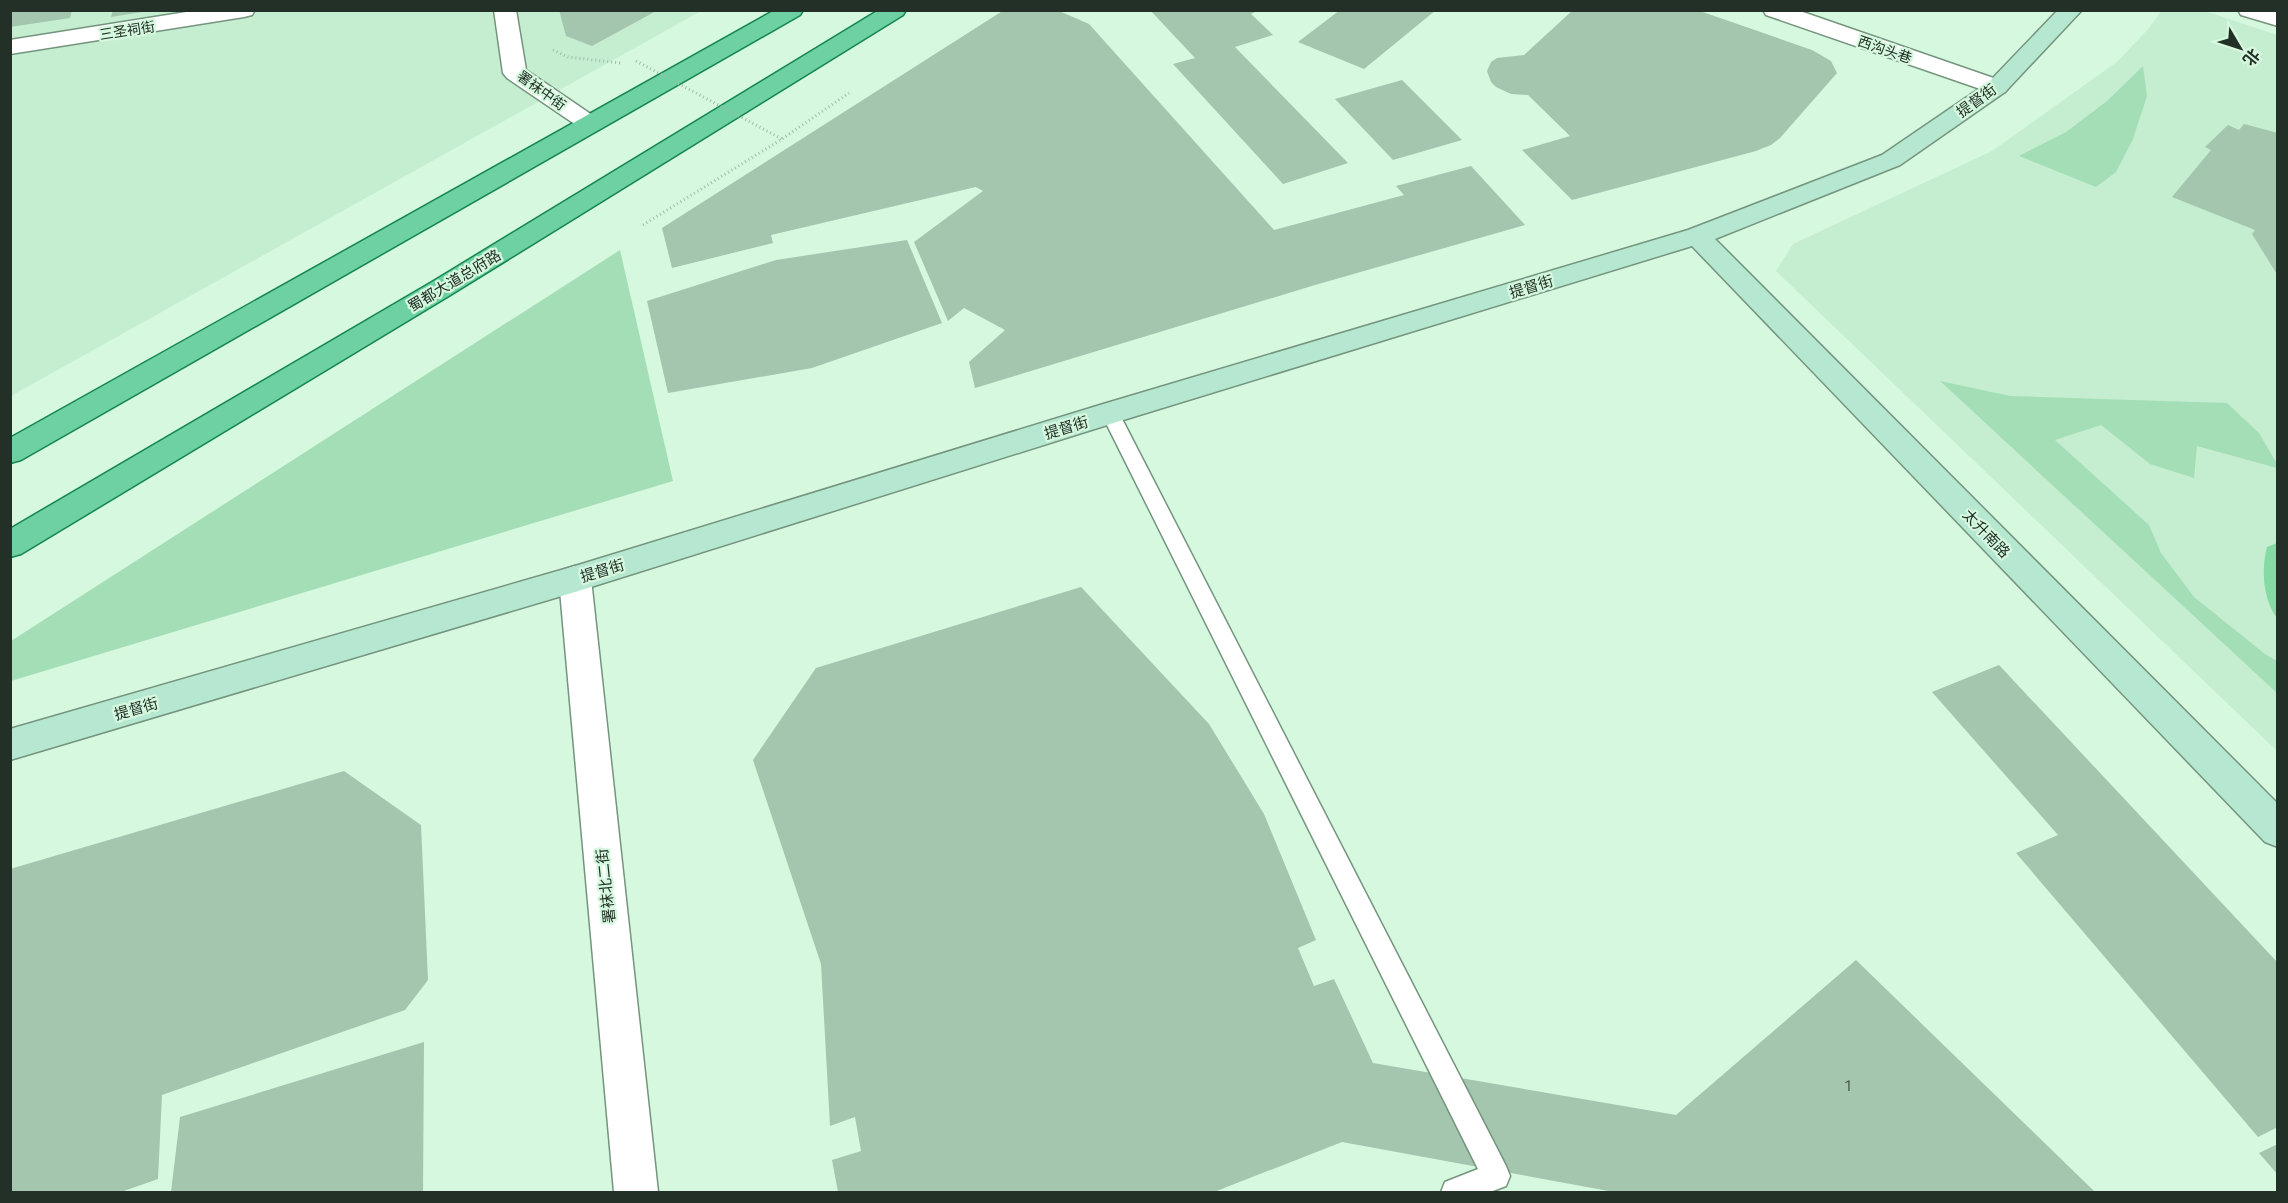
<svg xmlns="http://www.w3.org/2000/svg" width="2288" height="1203" font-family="Commissioner,'Noto Sans SC',sans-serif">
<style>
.built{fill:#c5eed1}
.green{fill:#a4deb6}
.water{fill:#85dba3}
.building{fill:#a4c5ae}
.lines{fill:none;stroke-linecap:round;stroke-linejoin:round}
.lane-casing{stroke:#75947e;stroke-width:3}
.street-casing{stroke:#75947e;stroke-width:3}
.secondary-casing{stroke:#75947e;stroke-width:3}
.primary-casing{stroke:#14854f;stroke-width:3}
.path{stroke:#9fbca8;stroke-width:3;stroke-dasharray:1 3;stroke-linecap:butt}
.lane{fill:#fff;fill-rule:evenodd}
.street{fill:#fff;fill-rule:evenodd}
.secondary{fill:#b6e8d1;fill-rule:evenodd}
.primary{fill:#6dd1a3;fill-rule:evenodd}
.path-bridge{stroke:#9fbca8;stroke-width:3;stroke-dasharray:1 3;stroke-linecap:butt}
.labels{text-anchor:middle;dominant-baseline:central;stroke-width:4.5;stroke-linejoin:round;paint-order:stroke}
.far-street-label{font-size:14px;fill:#233027;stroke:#d5f8df}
.street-label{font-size:15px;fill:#233027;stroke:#d5f8df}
.near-number-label{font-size:15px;fill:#435549}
</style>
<rect width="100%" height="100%" fill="#d5f8df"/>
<g class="built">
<polygon points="11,11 701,11 11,396"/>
<polygon points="2161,11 2205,11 2277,35 2277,751 1776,271 1793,244 1992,151 2118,61 2150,27"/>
</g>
<g class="green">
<polygon points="2143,66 2147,96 2133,139 2116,172 2096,187 2019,156 2066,132 2107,101"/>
<polygon points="620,250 673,481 11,681 11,641"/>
<polygon points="1940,381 2010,396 2227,403 2259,433 2277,464 2277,468 2197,446 2194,478 2150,464 2101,425 2055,440 2149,525 2161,553 2194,597 2265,654 2277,661 2277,693"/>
</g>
<path class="water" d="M 2277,543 L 2278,543 L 2277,618 C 2263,600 2261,569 2267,547 Z"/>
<g class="building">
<polygon points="10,10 72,10 70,18 10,27"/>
<polygon points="113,10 142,10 142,12 111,17"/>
<polygon points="559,10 658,10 592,46 566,36"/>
<polygon points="1004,10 1057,10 1089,24 1274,230 1404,195 1396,186 1471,166 1525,225 1315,285 975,388 969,362 1005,330 964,308 948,321 914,242 983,191 976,187 771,235 773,243 672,268 662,228"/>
<polygon points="1150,10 1259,10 1251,14 1273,35 1235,47 1348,163 1283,184 1173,64 1195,58"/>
<polygon points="1340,10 1436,10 1364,69 1298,42"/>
<polygon points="1573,10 1697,10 1812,50 1831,61 1837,73 1780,138 1771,145 1756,151 1572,200 1522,150 1570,136 1528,95 1511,94 1496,87 1491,82 1487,71 1491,62 1497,58 1524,55"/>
<polygon points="1402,80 1462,140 1393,160 1335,99"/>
<polygon points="2244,124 2278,133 2278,276 2252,234 2255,230 2172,197 2211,150 2205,147 2228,125 2239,130"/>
<polygon points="907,240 942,323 812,368 668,393 647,301 776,260"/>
<polygon points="1081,587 1209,724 1264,814 1316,940 1298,948 1314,986 1334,979 1373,1063 1676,1115 1856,960 2095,1192 1614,1192 1342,1142 1214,1192 838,1192 832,1160 861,1151 855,1117 830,1126 821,964 753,760 816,668"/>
<polygon points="1999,665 2278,963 2278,1127 2258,1137 2016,853 2058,835 1932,692"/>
<polygon points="344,771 421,825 428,980 405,1010 162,1095 158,1179 121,1192 10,1192 10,869"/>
<polygon points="424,1042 423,1192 171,1192 180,1117"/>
<polygon points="2278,1144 2278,1175 2259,1153"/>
</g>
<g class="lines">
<g class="lane-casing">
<polygon id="lane" points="1110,406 1117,408 1119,413 1506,1166 1510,1176 1506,1186 1490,1192 1441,1192 1445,1182 1478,1169 1101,413 1103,408"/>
</g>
<g class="street-casing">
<g id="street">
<polygon points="199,10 255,10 252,15 244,17 10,54 10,40"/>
<polygon points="494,10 516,10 526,70 598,119 602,124 598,129 590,131 582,129 507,78 503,73"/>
<polygon points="1763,10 1797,10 2005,82 2009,87 2005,92 1997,94 1989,92 1766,15"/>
<polygon points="2238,10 2278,12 2278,26 2241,15"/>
<polygon points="575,566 587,570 591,579 658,1192 614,1192 559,579 563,570"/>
</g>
</g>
<g class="secondary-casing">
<polygon id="secondary" points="2058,10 2082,10 2005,92 1900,165 1715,239 2278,804 2278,847 2265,842 1692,246 1120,421 575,592 10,760 10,729 575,566 1100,405 1688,230 1882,155 1989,82"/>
</g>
<g class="primary-casing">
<g id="primary">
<polygon points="775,10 803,10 800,15 21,460 10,463 10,438"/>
<polygon points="879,10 906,10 903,15 452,294 21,554 10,557 10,529 432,282"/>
</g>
</g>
<g class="path">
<polyline points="553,50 568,57 621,63"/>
<polyline points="643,225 782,139 849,93"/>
</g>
<use href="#lane" class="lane"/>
<use href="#street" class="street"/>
<use href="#secondary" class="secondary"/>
<use href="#primary" class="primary"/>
<polyline class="path-bridge" points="636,61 782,139"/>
</g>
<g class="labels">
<g class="far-street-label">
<text transform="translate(127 30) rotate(-9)">三圣祠街</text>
<text transform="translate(1885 49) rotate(19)">西沟头巷</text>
<text transform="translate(542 90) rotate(36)">署袜中街</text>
</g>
<g class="street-label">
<text transform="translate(1976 100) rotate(-36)">提督街</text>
<text transform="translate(454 280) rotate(-31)">蜀都大道总府路</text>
<text transform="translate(1531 286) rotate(-17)">提督街</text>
<text transform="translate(1066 427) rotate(-17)">提督街</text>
<text transform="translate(1987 533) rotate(46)">太升南路</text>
<text transform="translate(602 570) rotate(-17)">提督街</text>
<text transform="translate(136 708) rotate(-16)">提督街</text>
<text transform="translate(605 886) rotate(-96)">署袜北二街</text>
</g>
<g class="near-number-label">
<text x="1848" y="1085">1</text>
</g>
</g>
<rect width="2288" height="1203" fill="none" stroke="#233027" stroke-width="24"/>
<g transform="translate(2240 48) rotate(129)" stroke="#d5f8df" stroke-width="4.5" paint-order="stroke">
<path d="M0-4.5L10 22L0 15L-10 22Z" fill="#233027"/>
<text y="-9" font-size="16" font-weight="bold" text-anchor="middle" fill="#233027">北</text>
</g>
</svg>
